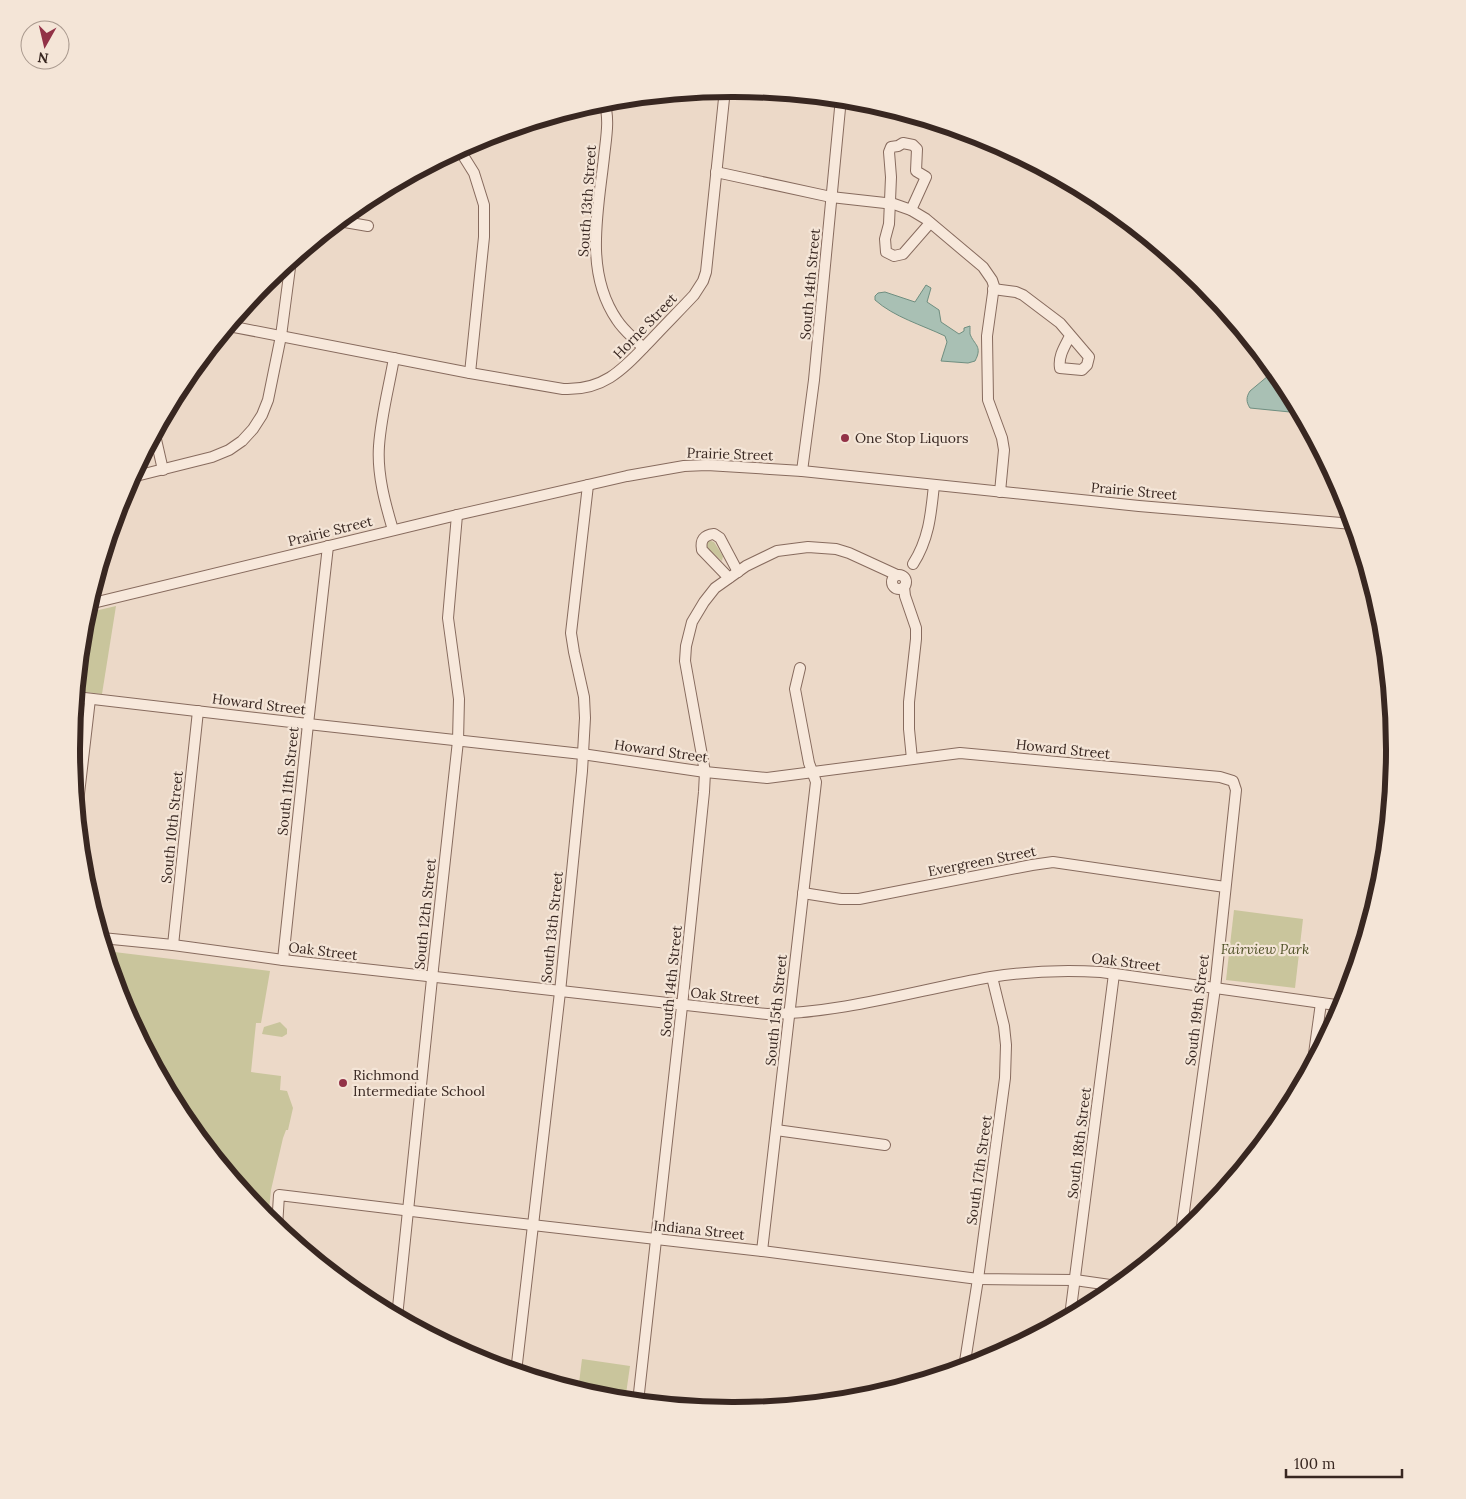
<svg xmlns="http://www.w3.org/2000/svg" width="1466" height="1499" font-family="Lora,serif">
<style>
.green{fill:#c9c59c}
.water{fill:#a9c0b4;stroke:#6f8e80}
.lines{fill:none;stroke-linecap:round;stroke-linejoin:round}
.minor-casing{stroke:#876b5e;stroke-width:12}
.minor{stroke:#f7e8db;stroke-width:10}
.poi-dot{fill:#923247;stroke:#f4e5d7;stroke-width:2}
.labels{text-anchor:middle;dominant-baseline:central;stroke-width:4.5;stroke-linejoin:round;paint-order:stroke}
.street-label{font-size:14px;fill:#382721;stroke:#f4e5d7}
.poi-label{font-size:14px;fill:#382721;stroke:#f4e5d7;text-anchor:start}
.park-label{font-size:14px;font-style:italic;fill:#515329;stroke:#f4e5d7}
.rim{fill:none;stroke:#382721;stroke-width:6}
</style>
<rect width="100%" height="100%" fill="#ecd9c8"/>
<g class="green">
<polygon points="708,540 714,542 723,556 722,561 706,547 705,542"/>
<polygon points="116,606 102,694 77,691 84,620 86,613"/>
<polygon points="1234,910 1303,919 1295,988 1226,980"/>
<polygon points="106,951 270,971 261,1023 256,1023 251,1072 281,1076 280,1090 287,1091 293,1108 288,1130 286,1130 283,1138 271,1190 268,1220 183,1117 122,1002"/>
<polygon points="280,1022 287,1029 287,1034 282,1037 262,1034 264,1027"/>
<polygon points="582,1359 630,1366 625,1401 604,1398 578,1391"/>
</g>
<g class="water">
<path d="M 926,285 L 931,288 L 927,302 L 939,310 L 941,322 L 959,334 L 964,331 L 964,328 L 970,326 C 970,328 970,331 970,334 C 974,345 983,346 975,361 L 968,363 L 941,361 L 947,342 L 945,336 C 922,325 894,317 875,300 L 875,296 L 878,293 L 885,292 L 915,302 Z"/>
<path d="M 1274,371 L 1283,382 L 1300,413 L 1250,408 C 1246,402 1246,397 1250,391 Z"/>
</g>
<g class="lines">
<g class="minor-casing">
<g id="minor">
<path d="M 604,101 C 610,119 606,138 604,157 C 598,212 584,272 617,320 C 624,331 635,339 643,348"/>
<polyline points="459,149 474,173 484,205 484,237 470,373"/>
<polyline points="716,172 831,197 894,204 911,210 926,219 983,267 992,280 994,286 987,336 988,400 1002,438 1004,450 1000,492"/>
<polyline points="911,210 926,177 916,171 917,149 913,145 903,143 898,146 891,147 889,152 891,177 889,224 885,239 886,252 894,256 903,254 930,223"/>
<polyline points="339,221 368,226"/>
<path d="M 993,289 L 1016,292 L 1023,295 L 1060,323 L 1089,357 L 1087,365 L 1082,370 L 1060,368 C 1058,356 1065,346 1070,336"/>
<path d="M 229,326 L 470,373 L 563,389 C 605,391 624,368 651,340 C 665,325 680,310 694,295 L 703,281 L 706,272 L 725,89"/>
<polyline points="155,435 163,470"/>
<polyline points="802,471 814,380 841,98"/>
<polyline points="132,477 212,457 229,450 242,441 253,429 262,415 268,400 281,336 291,260"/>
<path d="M 393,530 C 385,503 377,474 379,446 C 381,416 389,387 394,358"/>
<path d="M 913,564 C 929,539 931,514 934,485"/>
<circle cx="899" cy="582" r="7"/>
<path d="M 729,578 L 702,550 C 700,540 704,535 714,534 L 720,538 L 738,572"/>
<polyline points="904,587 905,596 916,628 916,639 909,702 909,729 912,759"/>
<polyline points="89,604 457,515 627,476 684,466 707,465 802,471 1139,506 1353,524"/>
<polyline points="76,697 308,724 582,754 705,772 767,778 960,753 1220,777 1233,781 1236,790 1215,988 1181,1233"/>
<polyline points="77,811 90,699"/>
<polyline points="803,893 841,899 859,899 1032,865 1053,862 1225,887"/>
<path d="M 102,938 L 173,945 L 283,960 L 767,1014 C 844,1013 917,990 991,977 C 1028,971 1064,970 1101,972 L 1343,1006"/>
<polyline points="173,945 198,711"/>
<polyline points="283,960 308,724 328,546"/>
<polyline points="1313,1061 1321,1003"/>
<polyline points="776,1130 885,1145"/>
<polyline points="277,1227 279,1195 470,1218 762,1251 978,1279 1075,1280 1117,1286"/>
<polyline points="762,1251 816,782 809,763 795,689 800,668"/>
<polyline points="1070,1316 1114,974"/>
<polyline points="397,1317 433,969 458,741 459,699 448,618 457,515"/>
<polyline points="964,1368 978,1279 1005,1078 1006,1045 1004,1026 992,977"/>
<polyline points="516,1372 560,992 582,771 585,718 584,697 574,652 571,633 588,485"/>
<polyline points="638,1402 682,1006 704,792 705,772 685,661 686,646 692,622 704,602 715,588 746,566 777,551 808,547 836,549 849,553 897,575"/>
</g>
</g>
<use href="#minor" class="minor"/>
</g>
<g class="poi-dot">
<circle cx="845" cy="438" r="5"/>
<circle cx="343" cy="1083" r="5"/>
</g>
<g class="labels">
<g class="street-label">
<text transform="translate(587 201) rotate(-86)">South 13th Street</text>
<text transform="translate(810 284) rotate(-85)">South 14th Street</text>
<text transform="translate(645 326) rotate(-46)">Horne Street</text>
<text transform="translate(730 454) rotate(2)">Prairie Street</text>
<text transform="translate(1134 491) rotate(5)">Prairie Street</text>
<text transform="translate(330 531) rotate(-14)">Prairie Street</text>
<text transform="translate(259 704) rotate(7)">Howard Street</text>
<text transform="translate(1063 749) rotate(6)">Howard Street</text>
<text transform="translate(661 751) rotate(8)">Howard Street</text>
<text transform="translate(288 781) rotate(-84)">South 11th Street</text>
<text transform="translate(172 827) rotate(-84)">South 10th Street</text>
<text transform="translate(982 861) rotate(-11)">Evergreen Street</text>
<text transform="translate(425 914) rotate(-84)">South 12th Street</text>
<text transform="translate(552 927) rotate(-84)">South 13th Street</text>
<text transform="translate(323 951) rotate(7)">Oak Street</text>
<text transform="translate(1126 962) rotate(7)">Oak Street</text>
<text transform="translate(671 981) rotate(-84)">South 14th Street</text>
<text transform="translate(725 996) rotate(6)">Oak Street</text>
<text transform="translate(776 1010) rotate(-84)">South 15th Street</text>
<text transform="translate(1197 1010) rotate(-83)">South 19th Street</text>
<text transform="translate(1079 1143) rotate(-83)">South 18th Street</text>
<text transform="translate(979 1170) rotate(-82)">South 17th Street</text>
<text transform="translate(699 1230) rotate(6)">Indiana Street</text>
</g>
<g class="poi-label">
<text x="855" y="438">One Stop Liquors</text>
<text x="353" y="1075">Richmond<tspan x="353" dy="16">Intermediate School</tspan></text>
</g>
<g class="park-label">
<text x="1265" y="949">Fairview Park</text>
</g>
</g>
<path d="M0 0H1466V1499H0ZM732 97H734A652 652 0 0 1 1386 749V750A652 652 0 0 1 734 1402H732A652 652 0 0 1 80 750V749A652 652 0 0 1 732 97Z" fill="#f4e5d7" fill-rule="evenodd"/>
<path class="rim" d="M732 97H734A652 652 0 0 1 1386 749V750A652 652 0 0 1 734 1402H732A652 652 0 0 1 80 750V749A652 652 0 0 1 732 97Z"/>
<g transform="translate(45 45) rotate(188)"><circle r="24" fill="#f4e5d7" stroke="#a9998e"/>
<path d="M0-4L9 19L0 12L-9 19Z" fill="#923247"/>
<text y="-8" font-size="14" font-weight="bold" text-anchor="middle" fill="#382721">N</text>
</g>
<path d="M1286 1469v8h116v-8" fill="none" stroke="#382721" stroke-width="2.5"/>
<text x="1294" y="1469" font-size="15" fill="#382721" stroke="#f4e5d7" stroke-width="4" paint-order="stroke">100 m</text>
</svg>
